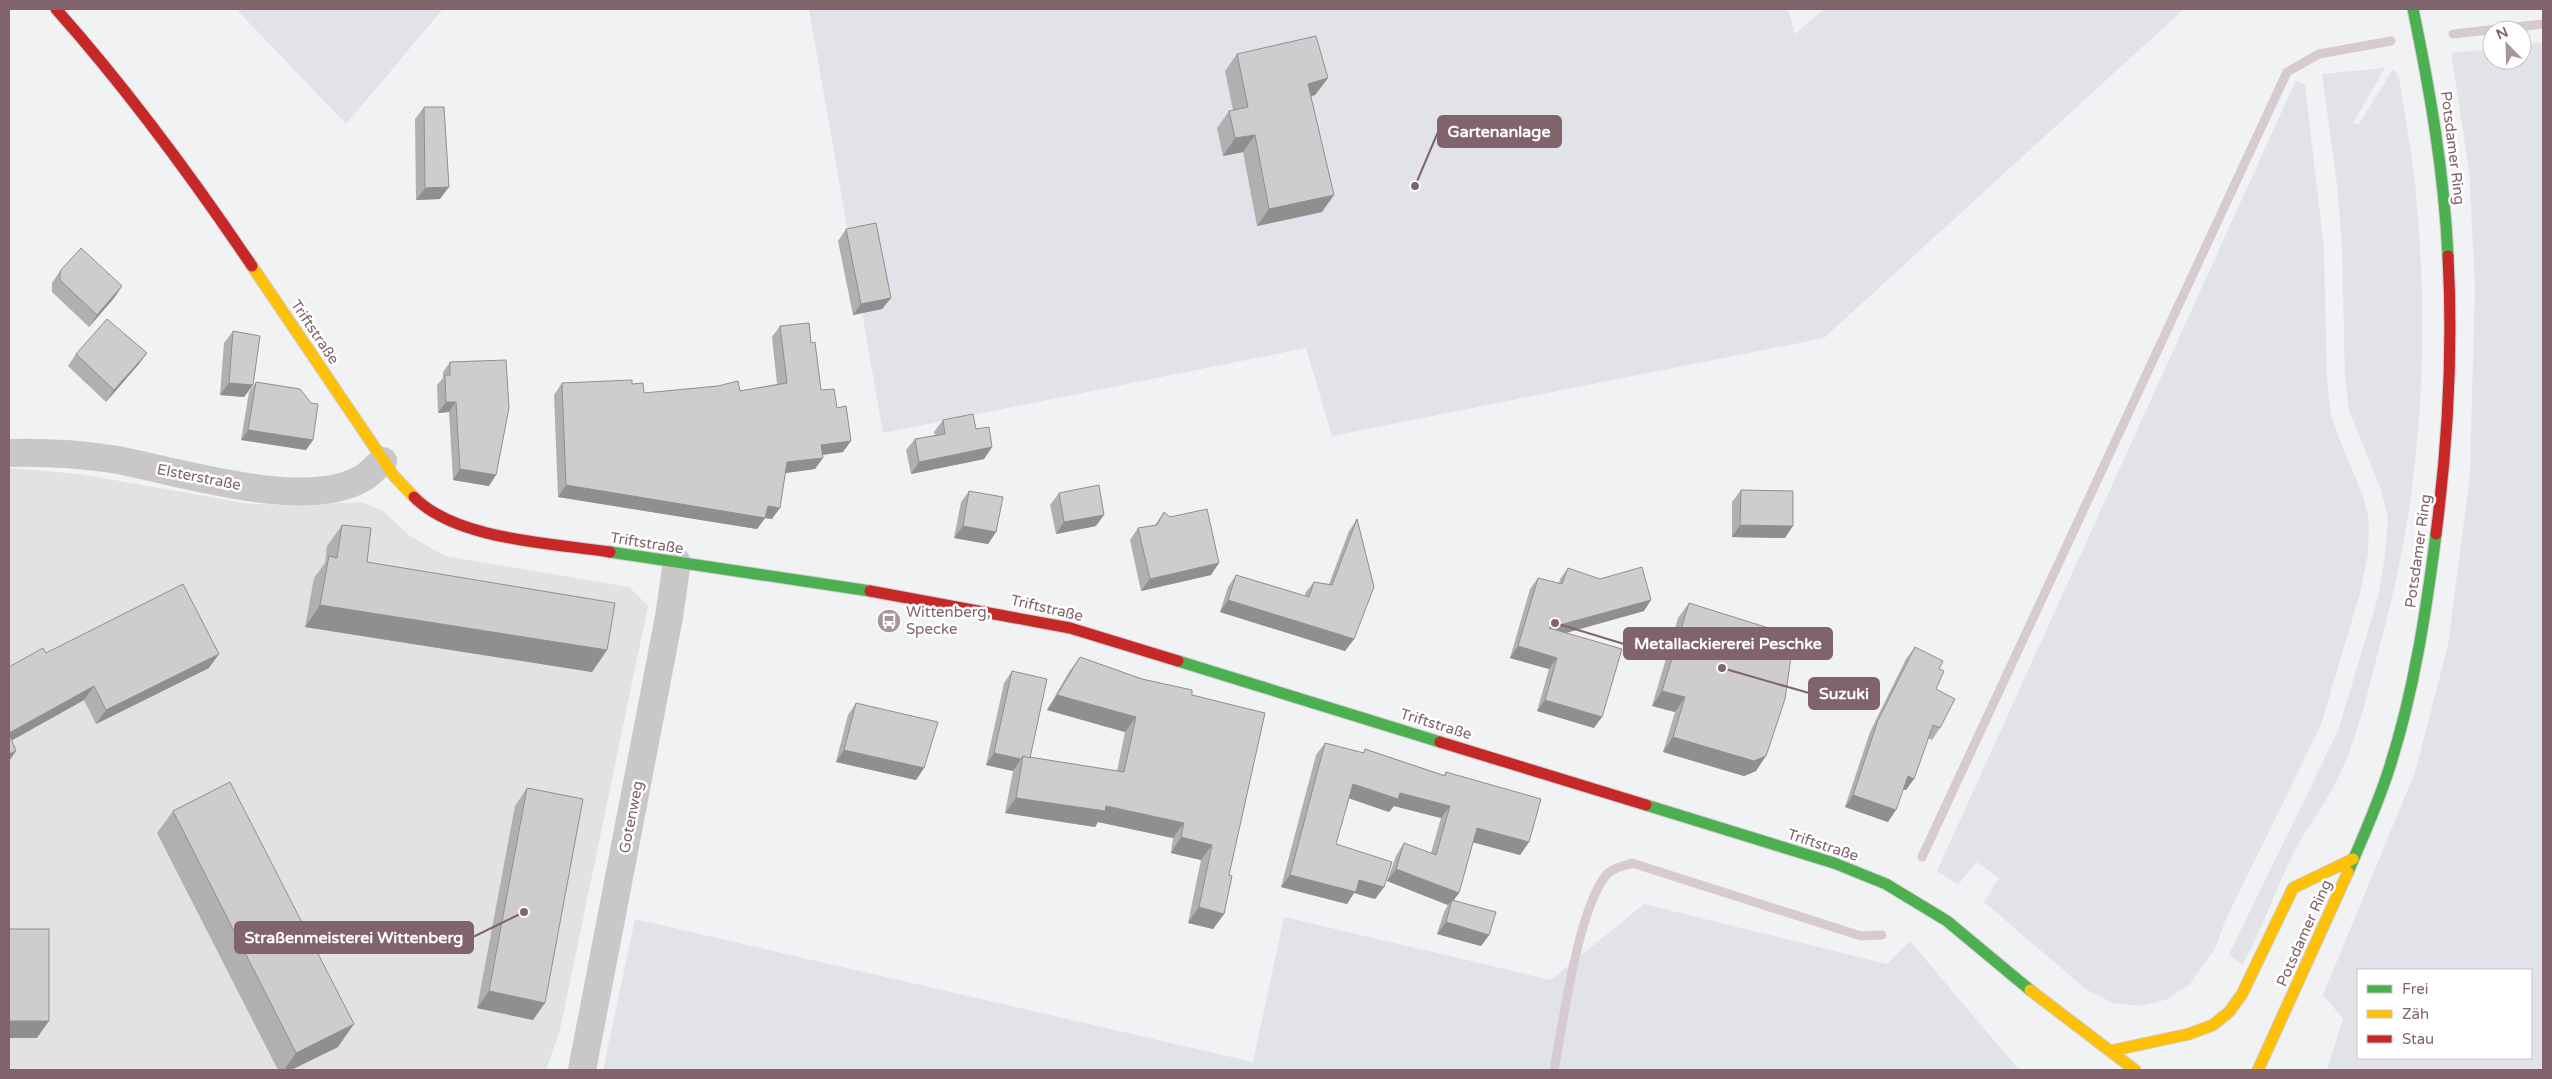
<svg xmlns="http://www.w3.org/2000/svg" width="2552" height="1079" font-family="'Varela Round',sans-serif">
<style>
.built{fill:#e3e2e3}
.green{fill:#e2e3e9;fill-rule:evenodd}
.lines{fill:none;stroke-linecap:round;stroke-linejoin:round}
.stream{stroke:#d6cbd1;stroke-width:9}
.fast-casing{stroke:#d0cecf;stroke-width:13}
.slow-casing{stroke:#d0cecf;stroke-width:13}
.jam-casing{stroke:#d0cecf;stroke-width:13}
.street{stroke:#c9c7c8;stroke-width:28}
.fast{stroke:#4caf50;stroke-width:11}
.slow{stroke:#ffc107;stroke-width:11}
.jam{stroke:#c62828;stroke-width:11}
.wall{fill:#b1afb0}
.shaded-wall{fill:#908f90}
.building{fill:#cecccd;stroke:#908f90}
.labels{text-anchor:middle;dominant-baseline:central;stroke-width:5;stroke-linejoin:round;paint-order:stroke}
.street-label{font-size:15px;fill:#81636c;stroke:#fff}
.poi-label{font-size:15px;fill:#81636c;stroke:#fff;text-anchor:start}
.leader{fill:none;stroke:#81636c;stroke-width:2}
.callout-dot{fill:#81636c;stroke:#fff;stroke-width:2}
.callout{fill:#81636c;stroke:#81636c;stroke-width:2}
.callout-label{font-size:16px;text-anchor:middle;font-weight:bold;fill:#fff}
</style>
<rect width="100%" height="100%" fill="#f1f2f3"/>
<polygon class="built" points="9,468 80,474 250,504 303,505 361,502 382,510 410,536 445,556 629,587 648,606 560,1030 546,1070 9,1070"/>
<g class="green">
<polygon points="236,9 443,9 346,124"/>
<polygon points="809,9 1788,9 1795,34 1824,9 2184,9 1824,338 1332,436 1306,348 883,433"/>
<path d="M 2543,42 L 2543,1070 L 2327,1070 L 2343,1019 L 2323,995 L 2415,772 L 2448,645 L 2470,475 L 2475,285 L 2469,170 L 2451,53 L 2492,49 L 2492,60 L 2522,60 L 2522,45 ZM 2531,970 L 2531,1058 L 2358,1058 L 2358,970 Z"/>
<path d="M 2385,68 L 2353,123 L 2359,124 L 2393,69 L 2399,77 C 2404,112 2411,148 2415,183 C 2431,347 2422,497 2377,656 C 2367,693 2359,732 2343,767 C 2331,797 2309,823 2294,852 C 2275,889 2263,929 2242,965 L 2229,954 L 2338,731 L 2378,597 L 2385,556 L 2388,518 L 2381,490 L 2349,410 L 2345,378 L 2342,248 L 2337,184 L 2322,74 Z"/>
<polygon points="2296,80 2305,85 2324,249 2327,380 2331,414 2339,438 2363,496 2369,520 2368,554 2360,593 2321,725 2225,921 2216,947 2190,984 2168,999 2142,1006 2113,1003 2087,990 1984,902 1999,878 1976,862 1958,885 1937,871"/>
<polygon points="1644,904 1887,964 1910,941 2019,1070 603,1070 635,919 1253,1062 1284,917 1551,980"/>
</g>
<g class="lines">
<g class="stream">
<polyline points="2453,34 2543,24"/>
<polyline points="1922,857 2287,72 2319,54 2391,41"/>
<path d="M 1554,1070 C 1563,1023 1578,908 1607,874 C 1612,868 1625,866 1632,863 L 1861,936 L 1882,935"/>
</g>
<g class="fast-casing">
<g id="fast">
<path d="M 2413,9 C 2430,91 2444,172 2448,256"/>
<polyline points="610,552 870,591"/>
<polyline points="1178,661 1440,742"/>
<polyline points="1646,805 1834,863 1886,884 1947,921 2030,990"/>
<path d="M 2348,872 C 2363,837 2379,802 2390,766 C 2414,691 2426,612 2436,534"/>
</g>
</g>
<g class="slow-casing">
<g id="slow">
<polyline points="252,266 394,476 414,497"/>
<polyline points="2030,990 2135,1070"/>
<polyline points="2110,1051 2189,1034 2213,1025 2229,1012 2242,994 2293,888 2353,859"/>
<polyline points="2258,1070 2348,872"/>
</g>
</g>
<g class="jam-casing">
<g id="jam">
<path d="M 56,9 C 128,90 192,177 252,266"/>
<path d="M 414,497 C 456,540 551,543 610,552"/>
<path d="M 2436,534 C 2448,442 2453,349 2448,256"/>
<polyline points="870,591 1070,628 1178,661"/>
<polyline points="1440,742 1646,805"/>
</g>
</g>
<g class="street">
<path d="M 9,453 C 42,452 78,454 112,459 C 176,470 304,513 363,478 C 370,474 376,466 383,461"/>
<polyline points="582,1070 669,617 677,562"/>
</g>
<use href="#fast" class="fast"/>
<use href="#slow" class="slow"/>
<use href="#jam" class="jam"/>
</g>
<g class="wall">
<polygon points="1237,54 1328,78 1315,95 1311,96 1322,212 1257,226 1243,152 1223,156 1217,128 1229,111 1233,110 1225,71"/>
<polygon points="424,107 440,199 416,200 415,119"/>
<polygon points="846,229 891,298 882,309 853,315 838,241"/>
<polygon points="60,271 122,286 114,298 89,327 52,292 52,283"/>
<polygon points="780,326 811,343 821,390 843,452 823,455 815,469 785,473 772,519 765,518 757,529 558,497 554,395 562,383 632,384 644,393 740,391 777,384 772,337"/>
<polygon points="233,331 253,385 244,397 220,395 224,343"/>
<polygon points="147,353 138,365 106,402 68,366 76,354"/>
<polygon points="450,362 489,486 453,480 449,412 438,413 437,385 443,378 443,372"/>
<polygon points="256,382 313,440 306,450 241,440 249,392"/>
<polygon points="943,420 976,429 992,447 984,459 911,474 906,450 915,439 935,435 934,432"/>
<polygon points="1741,490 1785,538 1732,537 1732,502"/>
<polygon points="969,491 996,532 988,544 954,538 961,502"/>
<polygon points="1059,493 1096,526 1056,534 1050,505"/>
<polygon points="1164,512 1211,575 1141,591 1130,540 1138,528 1155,525"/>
<polygon points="1357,519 1354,639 1345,651 1220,612 1228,587 1236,575 1305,596 1305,593 1314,582 1329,584 1349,531"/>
<polygon points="342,525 367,562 607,650 592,672 305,627 314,578 325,563 327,546"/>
<polygon points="1568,568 1644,611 1565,633 1594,728 1537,711 1549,669 1510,658 1530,589 1538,578 1559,583 1560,579"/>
<polygon points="1689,603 1756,771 1744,776 1663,752 1675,712 1652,706 1678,618"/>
<polygon points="1915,647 1939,669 1936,689 1940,728 1932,740 1928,738 1906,790 1903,789 1888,822 1845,807 1870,732 1906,659"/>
<polygon points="46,653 209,668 96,724 84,700 12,740 16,751 9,761 9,667"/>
<polygon points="1080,657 1142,679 1192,695 1229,875 1224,914 1213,929 1188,923 1201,860 1171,853 1173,838 1098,822 1095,827 1005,813 1013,771 986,765 1004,683 1012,671 1030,758 1117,771 1125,732 1047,710 1069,672"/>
<polygon points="856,703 924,768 916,780 836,762 848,715"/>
<polygon points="1325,743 1363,753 1365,749 1444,775 1446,772 1529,842 1520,855 1473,842 1453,900 1489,935 1481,946 1437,934 1444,912 1448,905 1387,881 1396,856 1404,843 1431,853 1441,818 1394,806 1389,812 1349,798 1336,844 1384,887 1375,899 1354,893 1347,904 1281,887 1316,755"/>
<polygon points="527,788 533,1020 477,1008 515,806"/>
<polygon points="173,811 338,1047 291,1070 278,1070 157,833"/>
</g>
<g class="shaded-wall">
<polygon points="1328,78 1315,95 1296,101 1308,84"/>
<polygon points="1255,135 1243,152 1223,156 1235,138"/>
<polygon points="449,187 440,199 416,200 425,188"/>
<polygon points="1334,195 1322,212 1257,226 1269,209"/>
<polygon points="122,286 114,298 89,327 97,315"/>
<polygon points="891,298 882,309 853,315 861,304"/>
<polygon points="147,353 138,365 106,402 114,390"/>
<polygon points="229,383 253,385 244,397 220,395"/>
<polygon points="446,402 456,402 449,412 438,413"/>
<polygon points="248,430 313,440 306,450 241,440"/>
<polygon points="851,441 843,452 813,456 821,445"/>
<polygon points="992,447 984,459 911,474 919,462"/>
<polygon points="823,458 815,469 779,474 787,462"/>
<polygon points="460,469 496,475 489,486 453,480"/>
<polygon points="566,485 768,506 780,508 772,519 765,518 757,529 558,497"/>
<polygon points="1104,515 1096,526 1056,534 1064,522"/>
<polygon points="1740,525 1793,526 1785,538 1732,537"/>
<polygon points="963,526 996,532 988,544 954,538"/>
<polygon points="1219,563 1211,575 1141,591 1150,579"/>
<polygon points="1228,600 1354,639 1345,651 1220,612"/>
<polygon points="1651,600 1644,611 1541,640 1549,628"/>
<polygon points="320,605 607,650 592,672 305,627"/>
<polygon points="1518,646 1557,658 1549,669 1510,658"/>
<polygon points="219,654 209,668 96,724 106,710"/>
<polygon points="94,686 84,700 9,742 9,733"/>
<polygon points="1662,691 1685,697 1675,712 1652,706"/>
<polygon points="1057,695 1136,717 1125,732 1047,710"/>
<polygon points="1545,700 1602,717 1594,728 1537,711"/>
<polygon points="1673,737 1766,756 1756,771 1744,776 1663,752"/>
<polygon points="844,750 924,768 916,780 836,762"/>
<polygon points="16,751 9,761 9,754"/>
<polygon points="994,753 1021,759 1013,771 986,765"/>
<polygon points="1908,776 1914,779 1906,790 1900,788"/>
<polygon points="1353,784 1400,793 1450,806 1441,818 1394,806 1389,812 1345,797"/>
<polygon points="1853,795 1896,810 1888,822 1845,807"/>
<polygon points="1016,798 1106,806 1184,823 1173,838 1098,822 1095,827 1005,813"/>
<polygon points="1477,828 1529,842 1520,855 1468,841"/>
<polygon points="1181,837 1212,845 1201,860 1171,853"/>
<polygon points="1396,869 1459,893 1451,904 1452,900 1448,905 1387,881"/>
<polygon points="1290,875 1359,880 1384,887 1375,899 1354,893 1347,904 1281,887"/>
<polygon points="1199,907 1224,914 1213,929 1188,923"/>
<polygon points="1446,922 1489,935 1481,946 1437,934"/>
<polygon points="489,991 545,1003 533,1020 477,1008"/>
<polygon points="9,1021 49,1021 37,1038 9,1038"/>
<polygon points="354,1024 338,1047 291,1070 284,1070 296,1053"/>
</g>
<g class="building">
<polygon points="1316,36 1328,78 1308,84 1334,195 1269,209 1255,135 1235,138 1229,111 1248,107 1237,54"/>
<polygon points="424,107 444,107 449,187 425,188"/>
<polygon points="876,223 891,298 861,304 846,229"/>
<polygon points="81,248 122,286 97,315 60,280 60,271"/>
<polygon points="107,319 147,353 114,390 76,354"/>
<polygon points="809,323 811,343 815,342 821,390 834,389 837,408 846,406 851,441 821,445 823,458 787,462 780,508 768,506 765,518 566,485 562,383 632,380 632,384 643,383 644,393 718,386 738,381 740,391 787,383 780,326"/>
<polygon points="233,331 260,336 253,385 229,383"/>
<polygon points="506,360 509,408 496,475 460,469 456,402 446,402 445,375 450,375 450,362"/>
<polygon points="256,382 300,389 311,403 318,404 313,440 248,430"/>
<polygon points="973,414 976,429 989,427 992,447 919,462 915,439 945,434 943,420"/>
<polygon points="1099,485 1104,515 1064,522 1059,493"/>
<polygon points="1741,490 1793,491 1793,526 1740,525"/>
<polygon points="969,491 1003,497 996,532 963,526"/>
<polygon points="1207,509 1219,563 1150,579 1138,528 1157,525 1164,512 1170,517"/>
<polygon points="1357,519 1374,587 1354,639 1228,600 1236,575 1309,597 1314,582 1332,585"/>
<polygon points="342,525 371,528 367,562 615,603 607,650 320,605 329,556 337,558"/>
<polygon points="1642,567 1651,600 1549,628 1622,649 1602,717 1545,700 1557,658 1518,646 1538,578 1562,584 1568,568 1600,579"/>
<polygon points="183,584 219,654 106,710 94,686 9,733 9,667 43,648 46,653"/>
<polygon points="1689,603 1794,636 1785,699 1766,756 1754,761 1673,737 1685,697 1662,691"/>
<polygon points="1915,647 1943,661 1939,669 1944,671 1936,689 1955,699 1940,728 1933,725 1914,779 1908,776 1896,810 1853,795 1878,720"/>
<polygon points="1080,657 1142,679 1192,690 1192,695 1265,713 1229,875 1232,876 1224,914 1199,907 1212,845 1181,837 1184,823 1106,806 1105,811 1016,798 1023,756 1124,772 1136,717 1057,695"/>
<polygon points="1012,671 1047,679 1030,758 1023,756 1021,759 994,753"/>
<polygon points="856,703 938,722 924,768 844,750"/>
<polygon points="9,734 16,751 9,754"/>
<polygon points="1325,743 1364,753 1365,749 1445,776 1446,772 1541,799 1529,842 1477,828 1459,893 1396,869 1404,843 1436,855 1450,806 1400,793 1398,799 1353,784 1336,844 1392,862 1384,887 1359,880 1356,892 1290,875"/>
<polygon points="230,782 354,1024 296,1053 173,811"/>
<polygon points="527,788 583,799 545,1003 489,991"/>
<polygon points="1452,900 1496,912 1489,935 1446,922"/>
<rect x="9" y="929" width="40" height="92"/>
</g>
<defs>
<g id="bus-disc" transform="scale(1.25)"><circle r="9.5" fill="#a8959b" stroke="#fff"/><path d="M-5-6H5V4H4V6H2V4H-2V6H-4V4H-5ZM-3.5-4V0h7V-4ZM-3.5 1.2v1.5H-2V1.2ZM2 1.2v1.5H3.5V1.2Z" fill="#fff"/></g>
</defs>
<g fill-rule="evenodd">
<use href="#bus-disc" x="889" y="621"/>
</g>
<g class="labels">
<g class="street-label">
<text transform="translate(2453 148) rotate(83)">Potsdamer Ring</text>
<text transform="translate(315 332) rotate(56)">Triftstraße</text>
<text transform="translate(199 477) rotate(11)">Elsterstraße</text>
<text transform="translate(647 543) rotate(9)">Triftstraße</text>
<text transform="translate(2418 551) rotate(-82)">Potsdamer Ring</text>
<text transform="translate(1047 608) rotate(13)">Triftstraße</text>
<text transform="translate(1436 724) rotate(17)">Triftstraße</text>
<text transform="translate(631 817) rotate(-79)">Gotenweg</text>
<text transform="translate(1823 845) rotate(18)">Triftstraße</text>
<text transform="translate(2304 933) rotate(-66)">Potsdamer Ring</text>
</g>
<g class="poi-label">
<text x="906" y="612">Wittenberg,<tspan x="906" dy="17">Specke</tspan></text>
</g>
</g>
<path class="leader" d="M1415 186L1438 132M1555 623L1624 644M1722 668L1809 693M524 912L473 937"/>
<g class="callout-dot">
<circle cx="1415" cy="186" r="5"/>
<circle cx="1555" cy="623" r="5"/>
<circle cx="1722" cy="668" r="5"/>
<circle cx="524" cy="912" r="5"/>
</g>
<g class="callout">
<rect x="1438" y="116" width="123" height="31" rx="5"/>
<rect x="1624" y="628" width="208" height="31" rx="5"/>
<rect x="1809" y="678" width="70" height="31" rx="5"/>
<rect x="235" y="922" width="238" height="31" rx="5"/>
</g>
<g class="callout-label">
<text x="1499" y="137">Gartenanlage</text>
<text x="1728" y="649">Metallackiererei Peschke</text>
<text x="1844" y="699">Suzuki</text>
<text x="354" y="943">Straßenmeisterei Wittenberg</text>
</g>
<rect width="2552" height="1079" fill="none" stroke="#81636c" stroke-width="20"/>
<rect x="2357" y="969" width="175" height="90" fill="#ffffff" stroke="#cdc1c4"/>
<rect x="2367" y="985" width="25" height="8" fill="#4caf50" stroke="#cdc1c4"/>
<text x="2402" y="994" font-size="15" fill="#81636c">Frei</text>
<rect x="2367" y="1010" width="25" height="8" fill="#ffc107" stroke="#cdc1c4"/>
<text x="2402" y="1019" font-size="15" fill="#81636c">Zäh</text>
<rect x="2367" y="1035" width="25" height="8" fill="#c62828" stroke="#cdc1c4"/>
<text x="2402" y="1044" font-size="15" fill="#81636c">Stau</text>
<g transform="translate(2507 45) rotate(337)"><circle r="24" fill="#ffffff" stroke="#cdc1c4"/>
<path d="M0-4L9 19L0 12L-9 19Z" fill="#a8959b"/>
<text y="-8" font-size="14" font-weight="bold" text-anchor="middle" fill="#81636c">N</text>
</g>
</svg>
